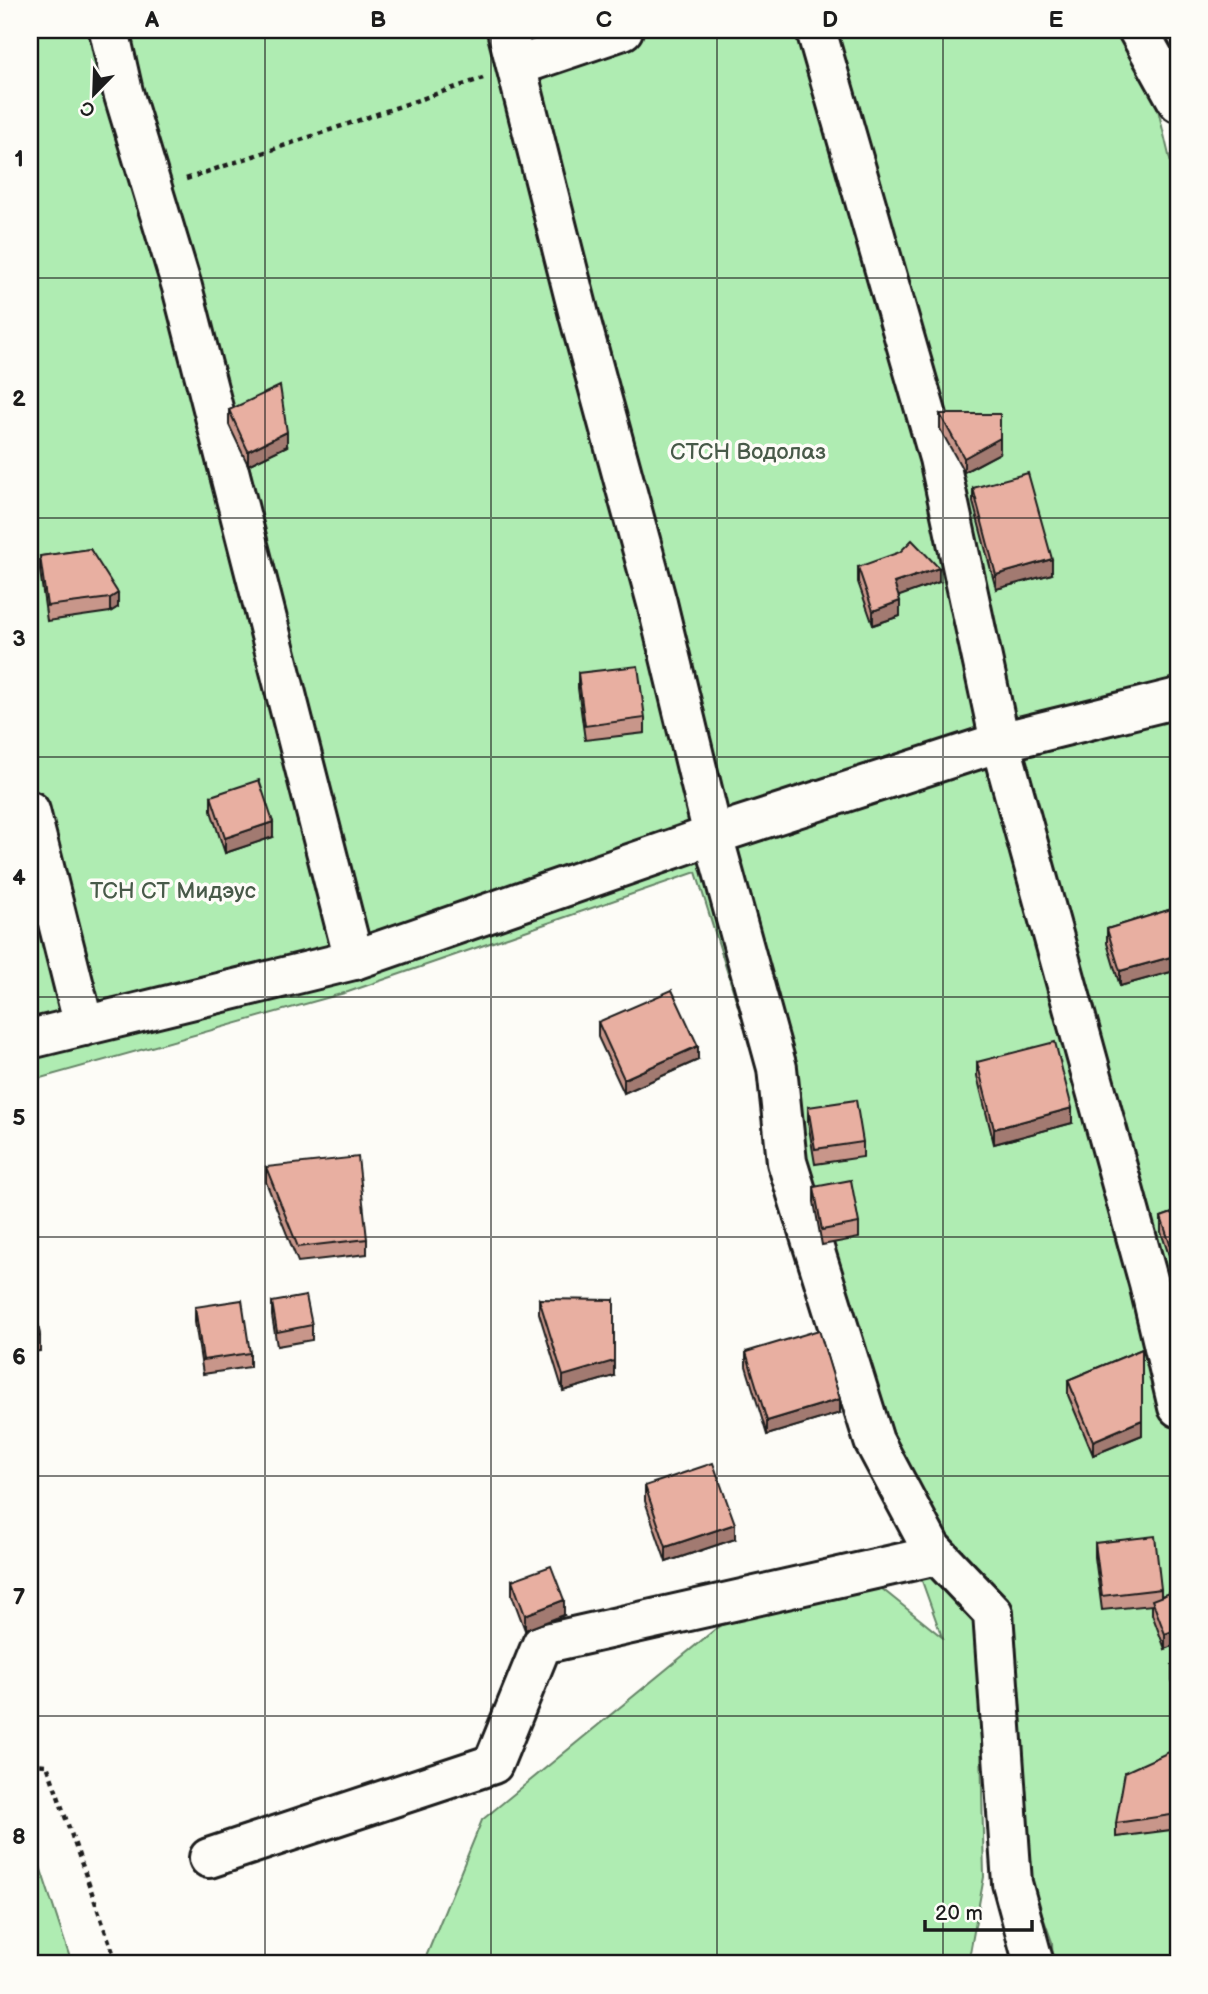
<svg xmlns="http://www.w3.org/2000/svg" width="1208" height="1994" font-family="'Balsamiq Sans',sans-serif">
<style>
.green{fill:#afecb2;stroke:#668467;stroke-width:2}
.lines{fill:none;stroke-linecap:round;stroke-linejoin:round}
.street-casing{stroke:#1c1c1c;stroke-width:44}
.path{stroke:#1c1c1c;stroke-width:4.5;stroke-dasharray:5 5;stroke-linecap:butt}
.street{stroke:#fdfcf7;stroke-width:38}
.wall{fill:#c8968a;stroke:#1c1c1c;stroke-width:2}
.shaded-wall{fill:#a27a71;stroke:#1c1c1c;stroke-width:2}
.building{fill:#e8afa1;stroke:#1c1c1c;stroke-width:2}
.grid{fill:none;stroke:#1c1c1c;stroke-width:2;stroke-opacity:0.55}
.labels{text-anchor:middle;dominant-baseline:central;stroke-width:7;stroke-linejoin:round;paint-order:stroke}
.park-label{font-size:23px;fill:#485a49;stroke:#fdfcf7}
.neatline{fill:none;stroke:#1c1c1c;stroke-width:2.5}
.grid-label{font-size:23px;text-anchor:middle;font-weight:bold;fill:#1c1c1c}
</style>
<rect width="100%" height="100%" fill="#fdfcf7"/>
<filter id="ink" filterUnits="userSpaceOnUse"><feTurbulence type="fractalNoise" baseFrequency=".0143" numOctaves="2"/><feDisplacementMap in="SourceGraphic" scale="14" xChannelSelector="R" yChannelSelector="G"/><feConvolveMatrix kernelMatrix="1 2 1 2 8 2 1 2 1" color-interpolation-filters="sRGB"/></filter>
<g filter="url(#ink)">
<g class="green">
<polygon points="30,30 94,30 317,877 103,30 520,30 524,40 560,30 1139,30 1178,193 1178,1964 1053,1964 1052,1942 981,1746 984,1877 968,1964 423,1964 482,1820 756,1596 876,1584 942,1637 893,1500 696,872 348,992 30,1081"/>
<polygon points="30,1836 72,1964 30,1964"/>
</g>
<g class="lines">
<g class="street-casing">
<g id="street">
<polyline points="109,30 123,92 182,287 354,960"/>
<polyline points="507,30 579,315 657,603 713,835 777,1068 787,1162 874,1441 931,1548 993,1613 1012,1883 1034,1964"/>
<polyline points="816,30 939,458 1000,742 1149,1283 1178,1407"/>
<polyline points="1138,30 1178,102"/>
<polyline points="517,66 623,30"/>
<polyline points="30,811 84,1026"/>
<polyline points="30,1039 354,960 713,835 1000,742 1178,698"/>
<polyline points="209,1858 493,1764 542,1644 937,1555"/>
</g>
</g>
<g class="path">
<polyline points="186,179 483,78"/>
<polyline points="30,1764 47,1765 117,1964"/>
</g>
<use href="#street" class="street"/>
</g>
<g class="wall">
<polygon points="229,410 287,446 248,465 229,425"/>
<polygon points="940,414 1000,453 964,472 940,429"/>
<polygon points="973,488 1052,574 996,589 973,502"/>
<polygon points="90,549 118,607 110,612 47,621 40,571 40,556"/>
<polygon points="858,567 939,582 898,596 900,616 873,625 858,582"/>
<polygon points="578,673 645,718 645,733 585,740 578,688"/>
<polygon points="211,796 273,837 225,853 211,811"/>
<polygon points="1178,907 1178,970 1120,986 1107,943 1107,929"/>
<polygon points="598,1022 698,1060 624,1093 598,1037"/>
<polygon points="977,1062 1072,1123 994,1144 977,1076"/>
<polygon points="808,1107 863,1142 863,1157 815,1164 808,1122"/>
<polygon points="266,1167 367,1239 367,1254 298,1262 266,1182"/>
<polygon points="814,1187 859,1223 859,1238 822,1245 814,1202"/>
<polygon points="1178,1211 1173,1267 1161,1232 1161,1217"/>
<polygon points="30,1278 40,1336 40,1351 30,1352"/>
<polygon points="539,1299 614,1376 563,1391 539,1313"/>
<polygon points="272,1302 312,1325 312,1340 277,1346 272,1316"/>
<polygon points="195,1307 250,1353 250,1367 203,1374 195,1322"/>
<polygon points="1142,1349 1142,1435 1093,1455 1068,1395 1068,1380"/>
<polygon points="746,1352 840,1413 767,1435 746,1366"/>
<polygon points="645,1486 735,1539 666,1562 645,1501"/>
<polygon points="1095,1543 1161,1589 1161,1596 1178,1590 1178,1644 1165,1649 1152,1614 1152,1605 1102,1610 1095,1557"/>
<polygon points="512,1580 564,1615 525,1630 512,1595"/>
<polygon points="1178,1663 1178,1698 1172,1680 1172,1665"/>
<polygon points="1178,1748 1178,1829 1116,1837 1116,1823"/>
</g>
<g class="shaded-wall">
<polygon points="287,432 287,446 248,465 248,451"/>
<polygon points="1000,438 1000,453 964,472 964,458"/>
<polygon points="1052,559 1052,574 996,589 996,575"/>
<polygon points="939,568 939,582 894,598 894,583"/>
<polygon points="118,593 118,607 110,612 110,598"/>
<polygon points="900,601 900,616 873,625 873,611"/>
<polygon points="273,822 273,837 225,853 225,838"/>
<polygon points="1178,955 1178,970 1120,986 1120,971"/>
<polygon points="698,1046 698,1060 624,1093 624,1079"/>
<polygon points="1072,1108 1072,1123 994,1144 994,1129"/>
<polygon points="1178,1251 1178,1266 1173,1267 1173,1253"/>
<polygon points="614,1300 614,1376 563,1391 563,1376"/>
<polygon points="840,1399 840,1413 767,1435 767,1421"/>
<polygon points="1142,1420 1142,1435 1093,1455 1093,1441"/>
<polygon points="735,1524 735,1539 666,1562 666,1547"/>
<polygon points="564,1600 564,1615 525,1630 525,1615"/>
<polygon points="1178,1629 1178,1644 1165,1649 1165,1634"/>
</g>
<g class="building">
<polygon points="280,386 287,432 248,451 229,410"/>
<polygon points="940,414 1000,414 1000,438 964,458"/>
<polygon points="1028,473 1052,559 996,575 973,488"/>
<polygon points="912,540 939,568 894,583 900,601 873,611 858,567 900,552"/>
<polygon points="90,549 118,593 110,598 47,606 40,556"/>
<polygon points="638,666 645,718 585,726 578,673"/>
<polygon points="259,780 273,822 225,838 211,796"/>
<polygon points="1178,907 1178,955 1120,971 1107,929"/>
<polygon points="672,990 698,1046 624,1079 598,1022"/>
<polygon points="1055,1042 1072,1108 994,1129 977,1062"/>
<polygon points="856,1100 863,1142 815,1149 808,1107"/>
<polygon points="358,1157 367,1239 298,1247 266,1167"/>
<polygon points="851,1180 859,1223 822,1230 814,1187"/>
<polygon points="1178,1211 1178,1251 1173,1253 1161,1217"/>
<polygon points="30,1278 31,1280 40,1336 30,1338"/>
<polygon points="306,1296 312,1325 277,1332 272,1302"/>
<polygon points="539,1299 614,1300 614,1361 563,1376"/>
<polygon points="242,1300 250,1353 203,1360 195,1307"/>
<polygon points="819,1330 840,1399 767,1421 746,1352"/>
<polygon points="1142,1349 1142,1420 1093,1441 1068,1380"/>
<polygon points="713,1463 735,1524 666,1547 645,1486"/>
<polygon points="1155,1536 1161,1589 1102,1596 1095,1543"/>
<polygon points="551,1566 564,1600 525,1615 512,1580"/>
<polygon points="1178,1590 1178,1629 1165,1634 1152,1600"/>
<polygon points="1178,1663 1178,1684 1172,1665"/>
<polygon points="1178,1748 1178,1814 1116,1823 1125,1772"/>
</g>
</g>
<path class="grid" d="M 265,30 L 265,1964M 491,30 L 491,1964M 717,30 L 717,1964M 943,30 L 943,1964M 30,278 L 1178,278M 30,518 L 1178,518M 30,757 L 1178,757M 30,997 L 1178,997M 30,1237 L 1178,1237M 30,1476 L 1178,1476M 30,1716 L 1178,1716"/>
<g class="labels">
<g class="park-label">
<text x="748" y="452">СТСН Водолаз</text>
<text x="173" y="891">ТСН СТ Мидэус</text>
</g>
</g>
<rect width="1208" height="1994" fill="none" stroke="#fdfcf7" stroke-width="77"/>
<g transform="translate(94 94) rotate(203)" stroke="#fdfcf7" stroke-width="5" paint-order="stroke">
<path d="M0-5L12 26L0 18L-12 26Z" fill="#1c1c1c"/>
<text y="-10" font-size="19" font-weight="bold" text-anchor="middle" fill="#1c1c1c">С</text>
</g>
<path d="M925 1920v10h107v-10" fill="none" stroke="#1c1c1c" stroke-width="3.5"/>
<text x="935" y="1920" font-size="21" fill="#1c1c1c" stroke="#fdfcf7" stroke-width="5" paint-order="stroke">20 m</text>
<rect x="38" y="38" width="1132" height="1917" class="neatline"/>
<g class="grid-label">
<text x="152" y="27">A</text>
<text x="378" y="27">B</text>
<text x="604" y="27">C</text>
<text x="830" y="27">D</text>
<text x="1056" y="27">E</text>
<text x="19" y="166">1</text>
<text x="19" y="406">2</text>
<text x="19" y="646">3</text>
<text x="19" y="885">4</text>
<text x="19" y="1125">5</text>
<text x="19" y="1364">6</text>
<text x="19" y="1604">7</text>
<text x="19" y="1844">8</text>
</g>
</svg>
